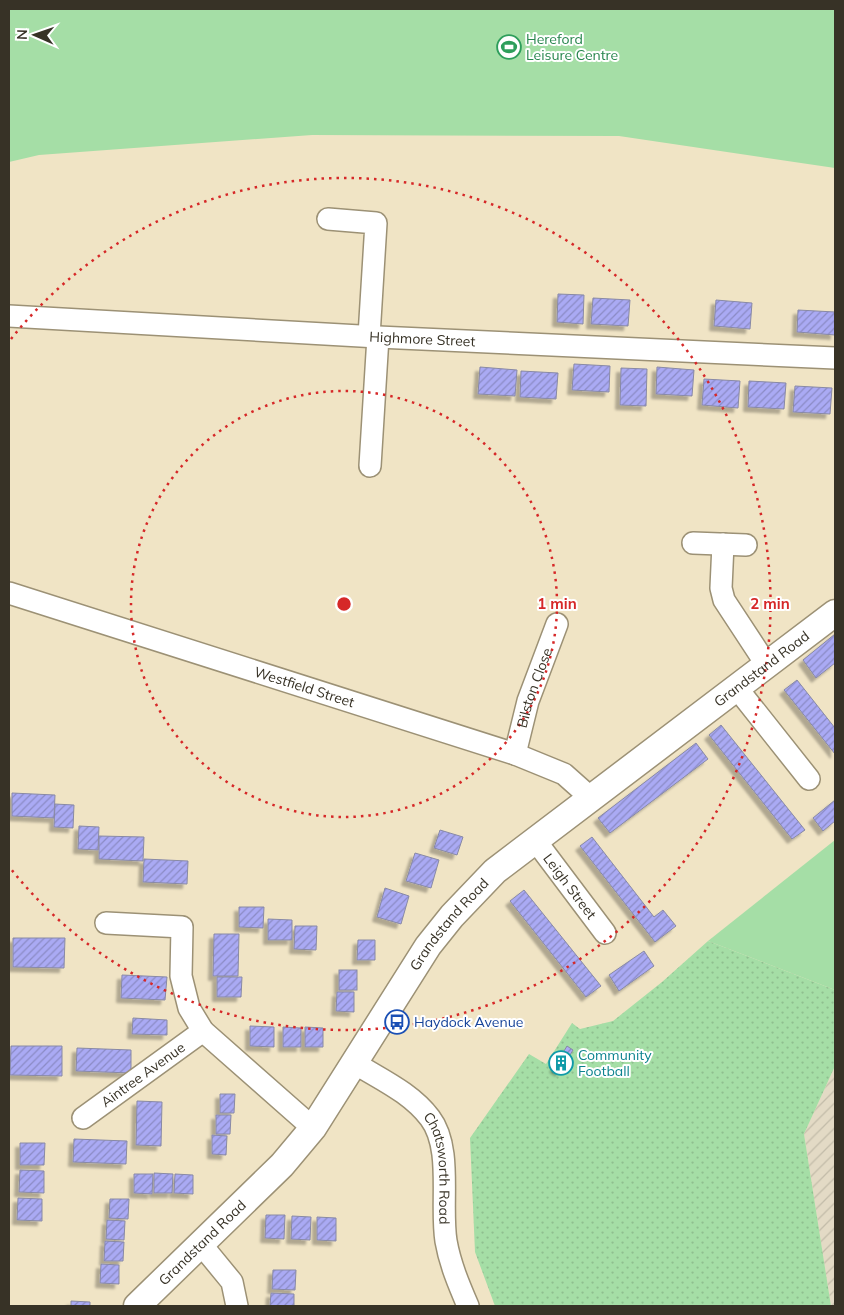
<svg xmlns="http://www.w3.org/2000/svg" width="844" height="1315" font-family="Mulish,sans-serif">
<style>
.industrial{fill:url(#industrial-furrows)}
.grass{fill:#a5dea6}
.park{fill:url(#park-dots)}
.building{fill:url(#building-hatch);stroke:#8889a5;filter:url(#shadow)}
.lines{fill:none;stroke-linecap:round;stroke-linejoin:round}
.minor-casing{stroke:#9c9175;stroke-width:24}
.tertiary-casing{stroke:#9c9175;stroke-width:29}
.minor{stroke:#fff;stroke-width:21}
.tertiary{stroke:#fff;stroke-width:26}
.ring{fill:none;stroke:#d62828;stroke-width:2.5;stroke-dasharray:2.5 5}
.labels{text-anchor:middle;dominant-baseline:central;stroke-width:4;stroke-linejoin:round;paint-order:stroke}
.leisure-label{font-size:14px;fill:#27864d;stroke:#fff;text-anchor:start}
.street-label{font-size:14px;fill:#373226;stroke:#fff}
.transit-label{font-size:14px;fill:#164399;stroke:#fff;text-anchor:start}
.culture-label{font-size:14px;fill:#0d838f;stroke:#fff;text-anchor:start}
.centre{fill:#d62828;stroke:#fff;stroke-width:2.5}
.ring-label{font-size:15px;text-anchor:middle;font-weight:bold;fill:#d62828;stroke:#fff;stroke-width:4;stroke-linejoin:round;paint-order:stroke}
</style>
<defs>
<pattern id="industrial-furrows" width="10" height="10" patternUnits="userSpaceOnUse" patternTransform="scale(1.25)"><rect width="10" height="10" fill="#e3dac5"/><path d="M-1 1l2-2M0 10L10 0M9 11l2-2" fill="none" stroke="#c3bca9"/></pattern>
<pattern id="park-dots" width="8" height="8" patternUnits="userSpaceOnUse" patternTransform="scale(1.25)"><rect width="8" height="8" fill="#a5dea6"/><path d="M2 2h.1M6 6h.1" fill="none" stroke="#8fbf8f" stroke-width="1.8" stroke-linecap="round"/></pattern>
<pattern id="building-hatch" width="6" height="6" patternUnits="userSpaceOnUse" patternTransform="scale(1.25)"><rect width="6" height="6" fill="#aaaaf4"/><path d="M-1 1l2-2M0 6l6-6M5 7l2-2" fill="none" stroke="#8b8bc5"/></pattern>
<filter id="shadow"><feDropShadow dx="-4.5" dy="4.5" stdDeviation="1" flood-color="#0004"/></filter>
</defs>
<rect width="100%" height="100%" fill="#f0e4c5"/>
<polygon class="industrial" points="835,1066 835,1306 831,1306 804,1134"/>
<g class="grass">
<polygon points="9,9 835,9 835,168 619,136 312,135 39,155 9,162"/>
<polygon points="835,840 835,990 708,941"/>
</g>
<polygon class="park" points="708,941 835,990 835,1066 804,1134 831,1306 495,1306 475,1252 470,1138 529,1054 546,1064 572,1023 580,1029 613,1021 662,982"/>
<g class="building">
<polygon points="558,294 584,295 583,324 557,322"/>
<polygon points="593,298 630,300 628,326 591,324"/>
<polygon points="716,300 752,303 750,329 714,326"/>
<polygon points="798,310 835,312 835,335 797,332"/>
<polygon points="574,364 610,366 609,392 572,390"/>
<polygon points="480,367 517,370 515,396 478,394"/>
<polygon points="657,367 694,370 692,396 656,394"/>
<polygon points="621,368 647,369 646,406 620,405"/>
<polygon points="521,371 558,373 556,399 520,397"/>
<polygon points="704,379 740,381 738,408 702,405"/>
<polygon points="749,381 786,383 784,409 748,407"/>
<polygon points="795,386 832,388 830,414 793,412"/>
<polygon points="835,634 835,663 816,678 803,660"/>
<polygon points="797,680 835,728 835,754 784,690"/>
<polygon points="721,725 805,830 792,839 709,735"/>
<polygon points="696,743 708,759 610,833 598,818"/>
<polygon points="12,793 55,795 54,818 12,816"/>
<polygon points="835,800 835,821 823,831 813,818"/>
<polygon points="55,804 74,805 73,828 54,827"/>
<polygon points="79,826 99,827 98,850 78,849"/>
<polygon points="440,830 463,837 457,855 434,848"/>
<polygon points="99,836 144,837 143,861 99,859"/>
<polygon points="592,837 654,917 663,910 676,926 655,942 580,846"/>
<polygon points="415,853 439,860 431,888 406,881"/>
<polygon points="144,859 188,861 187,884 143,882"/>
<polygon points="385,888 409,896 401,924 377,917"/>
<polygon points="524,890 601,986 586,997 510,901"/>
<polygon points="239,907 264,907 263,928 239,927"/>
<polygon points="268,919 292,920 292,940 268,940"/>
<polygon points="295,926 317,926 316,950 294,949"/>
<polygon points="214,934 239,934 238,976 213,976"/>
<polygon points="13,938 65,938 64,968 13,967"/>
<polygon points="358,940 375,940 375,960 357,960"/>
<polygon points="644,951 654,966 619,991 609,975"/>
<rect x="339" y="970" width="18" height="20"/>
<polygon points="122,975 167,977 165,1000 121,998"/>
<polygon points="217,977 242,977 241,997 217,997"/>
<polygon points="337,992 354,992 354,1012 336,1011"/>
<polygon points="133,1018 167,1020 167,1035 132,1034"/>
<polygon points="250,1026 274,1027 274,1047 250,1046"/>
<polygon points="283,1027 301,1028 301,1047 283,1047"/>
<polygon points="305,1027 323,1028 323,1047 305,1047"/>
<polygon points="11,1046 62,1046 62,1076 10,1075"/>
<polygon points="567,1046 573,1050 560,1072 554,1068"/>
<polygon points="77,1048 131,1050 131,1073 76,1071"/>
<polygon points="220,1094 235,1094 234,1113 220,1113"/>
<polygon points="137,1101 162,1102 161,1146 136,1145"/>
<polygon points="216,1115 231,1115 230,1134 216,1134"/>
<polygon points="212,1135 227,1136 226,1155 212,1154"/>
<polygon points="74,1139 127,1141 126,1164 73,1162"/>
<polygon points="20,1143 45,1143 44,1165 20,1165"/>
<polygon points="20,1170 44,1171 44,1193 19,1192"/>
<polygon points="154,1173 173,1174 172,1193 154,1193"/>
<polygon points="134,1174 153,1174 152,1194 134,1193"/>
<polygon points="175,1174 193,1175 193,1194 174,1193"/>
<polygon points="18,1198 42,1199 42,1221 17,1220"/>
<polygon points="110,1199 129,1199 128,1219 109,1218"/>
<polygon points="266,1215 285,1215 284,1239 265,1238"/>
<polygon points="292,1216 311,1217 310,1240 291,1239"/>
<polygon points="317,1217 336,1218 336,1241 317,1240"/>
<polygon points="107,1220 125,1221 124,1240 106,1239"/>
<polygon points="105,1241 124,1242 123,1261 104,1261"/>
<polygon points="101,1264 119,1265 119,1284 100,1283"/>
<polygon points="273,1270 296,1270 295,1290 272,1289"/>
<polygon points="271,1293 294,1294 294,1306 270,1306"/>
<polygon points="71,1301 90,1302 90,1306 71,1306"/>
</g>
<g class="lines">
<g class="minor-casing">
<g id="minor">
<polyline points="328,219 376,223 369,336"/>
<path id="s1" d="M 9,316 L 378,337 L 835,358"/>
<polyline points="370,466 378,337"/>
<polyline points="693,543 746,545"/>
<polyline points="723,544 721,588 724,600 766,664"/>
<path id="s2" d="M 9,593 L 515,754 L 564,774 L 591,798"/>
<polyline points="736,687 809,779"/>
<path id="s3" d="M 515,754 L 528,701 L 557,624"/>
<path id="s4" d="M 535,840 L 605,933"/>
<polyline points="106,923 182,927 181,976 189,1008 203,1031 313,1128"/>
<path id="s5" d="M 356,1064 C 382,1080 411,1093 430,1118 C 453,1148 440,1204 446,1241 C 450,1264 459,1285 468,1306"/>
<path id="s6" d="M 83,1118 L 203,1031"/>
<polyline points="200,1243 232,1282 237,1306"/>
</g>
</g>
<g class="tertiary-casing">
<g id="tertiary">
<path id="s7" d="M 137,1306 L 282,1165 L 313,1128 L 428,946 L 452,916 L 495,871 L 835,613"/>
</g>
</g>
<use href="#minor" class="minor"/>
<use href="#tertiary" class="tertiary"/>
</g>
<g class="ring">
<circle cx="344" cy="604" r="213"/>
<path d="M11 339A426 426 0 1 1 11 869"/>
</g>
<defs>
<g id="stadium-ring" transform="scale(1.25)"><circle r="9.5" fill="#fff" stroke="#2e9e5b" stroke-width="1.5"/><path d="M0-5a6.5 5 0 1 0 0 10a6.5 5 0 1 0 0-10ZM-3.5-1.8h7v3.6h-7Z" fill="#2e9e5b"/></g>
<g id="bus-ring" transform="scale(1.25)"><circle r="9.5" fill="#fff" stroke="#1a4fb4" stroke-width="1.5"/><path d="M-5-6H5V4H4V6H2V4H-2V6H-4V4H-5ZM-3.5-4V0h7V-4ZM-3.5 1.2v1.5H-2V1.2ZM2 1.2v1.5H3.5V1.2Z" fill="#1a4fb4"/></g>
<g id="building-ring" transform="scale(1.25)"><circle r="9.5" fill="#fff" stroke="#0f9aa8" stroke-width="1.5"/><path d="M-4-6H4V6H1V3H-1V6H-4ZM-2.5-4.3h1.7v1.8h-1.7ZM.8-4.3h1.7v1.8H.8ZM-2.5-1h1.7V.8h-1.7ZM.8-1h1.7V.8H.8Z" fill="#0f9aa8"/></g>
</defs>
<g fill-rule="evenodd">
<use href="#stadium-ring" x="509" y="47"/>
<use href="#bus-ring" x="397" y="1022"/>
<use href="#building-ring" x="561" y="1063"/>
</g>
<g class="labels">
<g class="leisure-label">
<text x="526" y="39">Hereford<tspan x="526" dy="16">Leisure Centre</tspan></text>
</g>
<g class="street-label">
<text stroke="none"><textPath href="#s1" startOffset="414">Highmore Street</textPath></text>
<text stroke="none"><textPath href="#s7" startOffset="901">Grandstand Road</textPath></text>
<text stroke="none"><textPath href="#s2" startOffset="310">Westfield Street</textPath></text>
<text stroke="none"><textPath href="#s3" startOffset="69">Bilston Close</textPath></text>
<text stroke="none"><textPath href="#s4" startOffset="58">Leigh Street</textPath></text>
<text stroke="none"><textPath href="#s7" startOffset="496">Grandstand Road</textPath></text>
<text stroke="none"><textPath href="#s6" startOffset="74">Aintree Avenue</textPath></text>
<text stroke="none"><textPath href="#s5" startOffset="144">Chatsworth Road</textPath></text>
<text stroke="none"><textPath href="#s7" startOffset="91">Grandstand Road</textPath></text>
</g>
<g class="transit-label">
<text x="414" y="1022">Haydock Avenue</text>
</g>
<g class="culture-label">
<text x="578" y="1055">Community<tspan x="578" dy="16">Football</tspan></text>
</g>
</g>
<circle cx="344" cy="604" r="8" class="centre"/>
<g class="ring-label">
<text x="557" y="609">1 min</text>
<text x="770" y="609">2 min</text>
</g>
<rect width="844" height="1315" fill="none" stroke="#373226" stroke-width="20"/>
<g transform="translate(35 35) rotate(272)" stroke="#ffffff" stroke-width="4" paint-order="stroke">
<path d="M0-4L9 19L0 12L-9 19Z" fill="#373226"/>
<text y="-8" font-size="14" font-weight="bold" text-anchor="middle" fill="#373226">N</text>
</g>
</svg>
